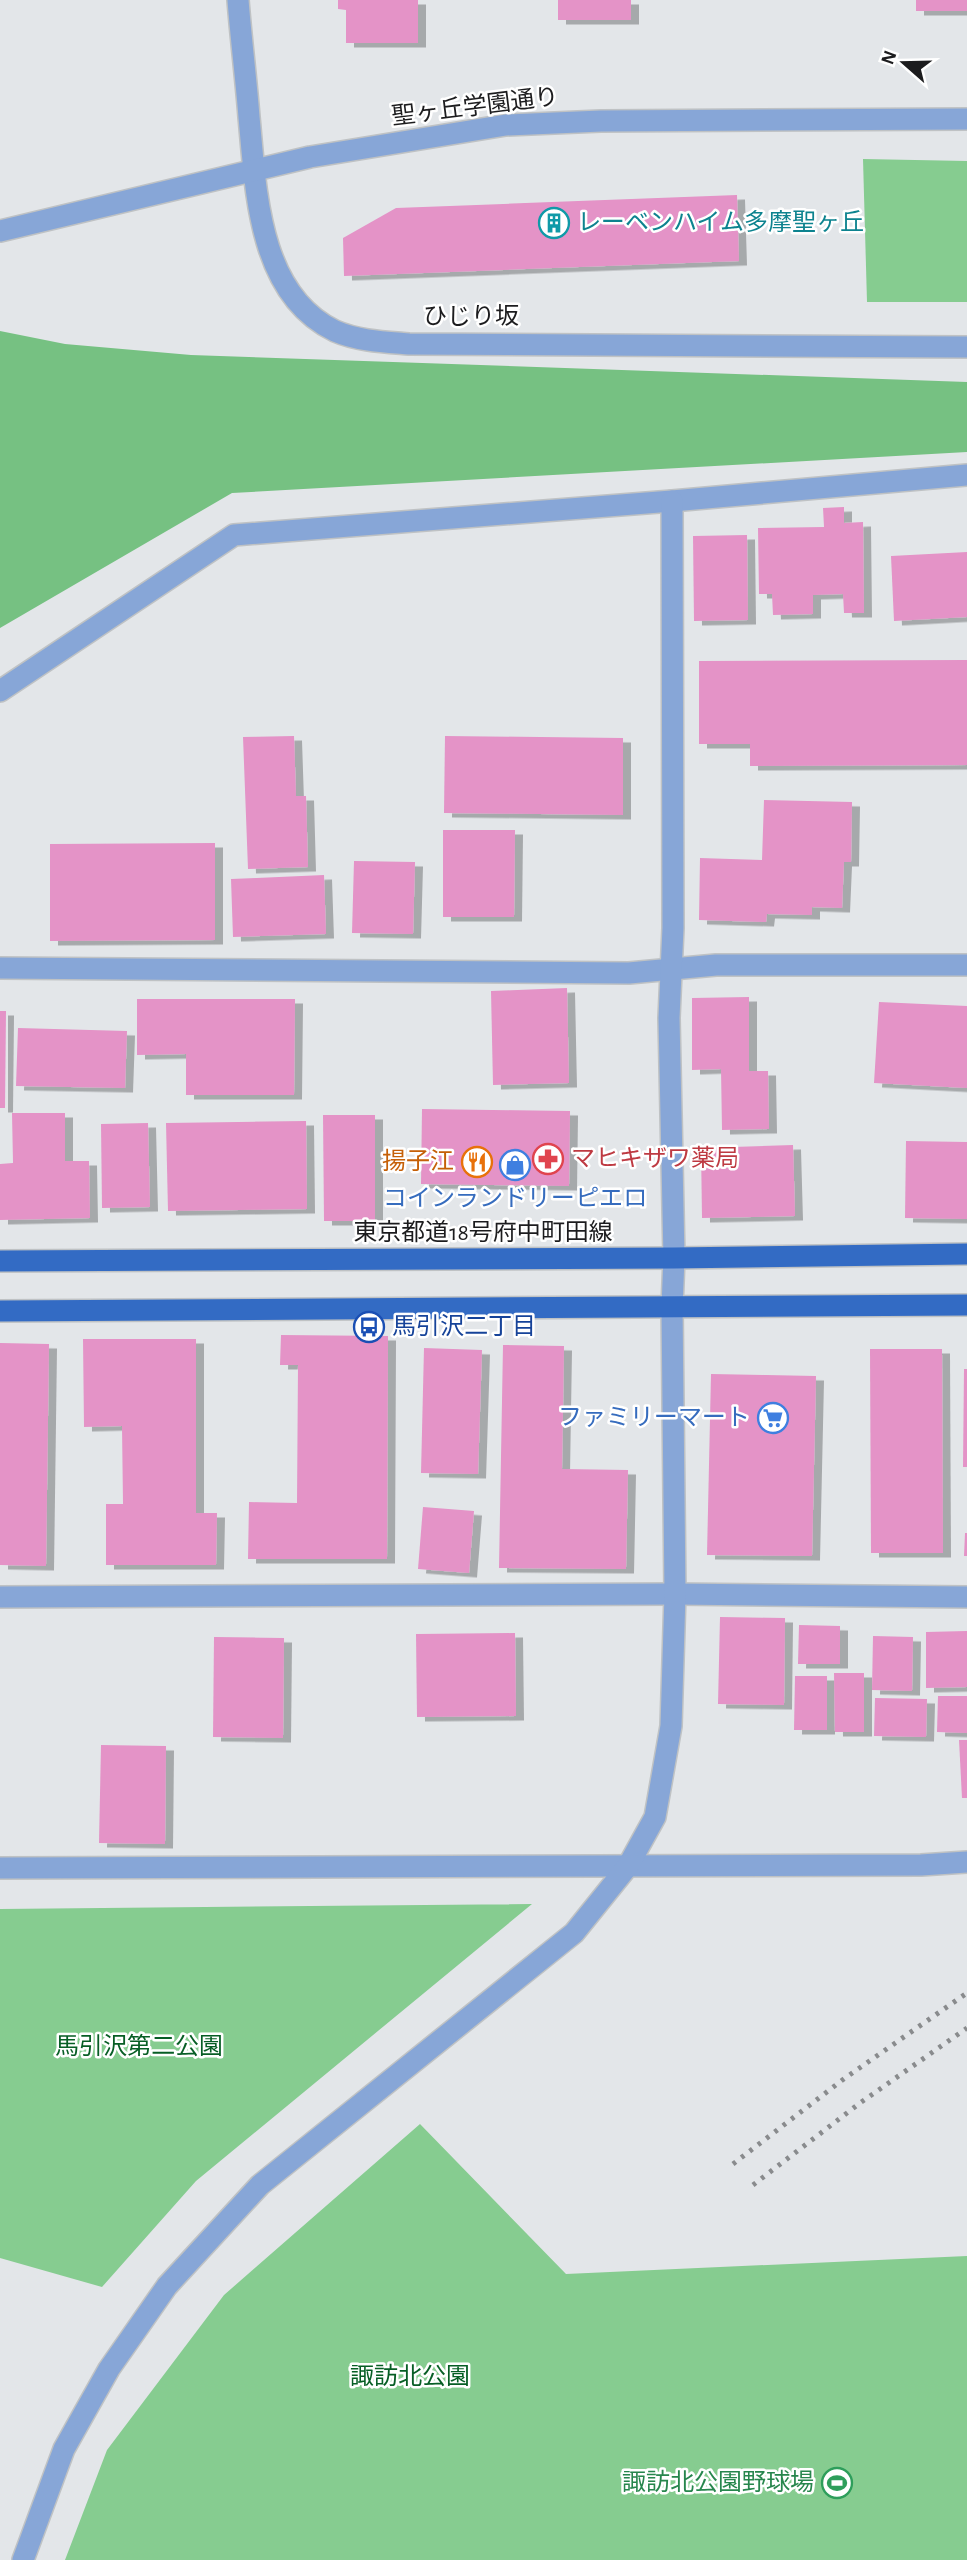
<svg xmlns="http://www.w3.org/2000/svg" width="967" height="2560" font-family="'Alegreya Sans','Noto Sans JP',sans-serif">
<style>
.green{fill:#86cc90}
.forest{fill:#76c182}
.building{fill:#e493c7;filter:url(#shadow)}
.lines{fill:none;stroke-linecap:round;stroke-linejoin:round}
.minor-casing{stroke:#bfc2c4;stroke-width:24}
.major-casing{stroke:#bfc2c4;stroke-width:24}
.minor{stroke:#87a6d7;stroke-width:21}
.major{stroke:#336bc4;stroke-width:21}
.rail{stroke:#898b8d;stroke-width:5;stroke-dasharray:3.5 7;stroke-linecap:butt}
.labels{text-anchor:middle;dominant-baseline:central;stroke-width:5;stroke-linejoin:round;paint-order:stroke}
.street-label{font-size:24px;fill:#1c1c1e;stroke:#fff}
.culture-label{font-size:24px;fill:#0d838f;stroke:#fff;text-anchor:start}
.health-label{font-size:24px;fill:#be3a42;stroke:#fff;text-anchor:start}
.food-label{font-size:24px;fill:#c56008;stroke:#fff;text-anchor:end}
.shop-label{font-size:24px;fill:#366cbe;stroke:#fff}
.transit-label{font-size:24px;fill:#164399;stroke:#fff;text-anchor:start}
.park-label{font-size:24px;fill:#075e25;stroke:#fff}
.leisure-label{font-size:24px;fill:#27864d;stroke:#fff;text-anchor:end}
</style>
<defs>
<filter id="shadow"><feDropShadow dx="8" dy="4.5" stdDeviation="0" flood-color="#0004"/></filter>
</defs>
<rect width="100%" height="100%" fill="#e3e6e9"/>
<g class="green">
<polygon points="863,159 967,161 967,302 867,302"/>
<polygon points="532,1904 196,2181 102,2287 0,2258 0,1909"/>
<polygon points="420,2124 566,2274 967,2256 967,2560 65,2560 107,2450 224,2295"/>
</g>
<polygon class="forest" points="0,331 65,344 191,355 967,382 967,452 232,493 0,628"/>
<g class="building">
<polygon points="338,0 418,0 418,43 346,43 346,10 338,9"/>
<rect x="558" y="0" width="73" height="20"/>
<rect x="916" y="0" width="51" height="11"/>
<polygon points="737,195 739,261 344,276 343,238 396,208"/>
<polygon points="844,507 844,523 863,522 864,613 844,613 843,594 813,595 813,614 773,615 772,594 759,594 758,528 824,527 823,508"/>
<polygon points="747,535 748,620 694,621 693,536"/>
<polygon points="967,552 967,617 894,621 891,556"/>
<polygon points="967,660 967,765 750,766 750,744 699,744 699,661"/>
<polygon points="294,736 296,796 306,796 308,867 248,869 243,737"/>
<polygon points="445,736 623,738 623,815 444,813"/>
<polygon points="764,800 852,802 851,862 844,862 842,908 812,907 812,915 767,914 766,922 699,920 700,858 762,860"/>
<polygon points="443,830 515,830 514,917 443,917"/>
<polygon points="215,843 215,940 50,941 50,844"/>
<polygon points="354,861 415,862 413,934 352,933"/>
<polygon points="324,875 326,934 233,937 231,879"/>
<polygon points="567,988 569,1083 493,1085 491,991"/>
<polygon points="749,997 749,1071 768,1071 769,1129 722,1130 721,1069 692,1070 692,998"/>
<polygon points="137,999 295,999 294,1095 186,1095 186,1054 137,1055"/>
<polygon points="879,1002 967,1006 967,1088 874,1083"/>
<polygon points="0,1011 6,1011 5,1108 0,1108"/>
<polygon points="18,1028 127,1031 125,1088 16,1086"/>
<polygon points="422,1109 570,1111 569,1186 421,1184"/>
<polygon points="12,1113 65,1113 65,1161 89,1161 90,1218 0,1220 0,1164 13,1163"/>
<polygon points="323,1115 375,1115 375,1221 324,1221"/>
<polygon points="306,1121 307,1209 168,1211 166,1123"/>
<polygon points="148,1123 150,1207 102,1208 101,1124"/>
<polygon points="906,1141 967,1142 967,1219 905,1218"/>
<polygon points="793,1145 795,1216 702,1218 701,1148"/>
<polygon points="281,1335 388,1336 387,1559 248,1559 249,1502 297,1503 298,1365 280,1365"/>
<polygon points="83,1339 196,1339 196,1513 217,1513 216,1565 106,1565 106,1504 123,1504 122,1426 84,1427"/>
<polygon points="0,1343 49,1344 46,1566 0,1565"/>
<polygon points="503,1345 564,1346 562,1469 628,1470 626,1569 499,1568"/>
<polygon points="424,1348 482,1350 478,1474 421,1473"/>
<polygon points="870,1349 942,1349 943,1553 871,1553"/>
<polygon points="964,1369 967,1369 967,1467 963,1467"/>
<polygon points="711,1374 816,1376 812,1556 707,1555"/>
<polygon points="423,1507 474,1511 469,1573 418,1569"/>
<polygon points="965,1533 967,1533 967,1556 964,1556"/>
<polygon points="720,1617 785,1618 784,1705 718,1704"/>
<polygon points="799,1625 840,1626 840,1664 798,1664"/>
<polygon points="967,1631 967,1687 926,1688 926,1632"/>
<polygon points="515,1633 516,1716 417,1717 416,1634"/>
<polygon points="873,1636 913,1637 912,1691 872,1690"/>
<polygon points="214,1637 284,1638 283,1738 213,1737"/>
<polygon points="834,1673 864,1673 864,1732 835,1732"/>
<polygon points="795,1676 827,1676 827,1730 794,1730"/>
<polygon points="938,1696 967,1696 967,1733 937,1732"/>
<polygon points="875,1698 927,1699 926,1737 874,1736"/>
<polygon points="959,1740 967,1740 967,1798 962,1798"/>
<polygon points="101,1745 166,1746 165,1844 99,1843"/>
</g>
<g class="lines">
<g class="minor-casing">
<g id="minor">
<path d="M 238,0 C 241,39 246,78 249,117 C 256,190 258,294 335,331 C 358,341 385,342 409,344 L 967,347"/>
<polyline points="0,231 310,157 506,125 601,121 967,119"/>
<polyline points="0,691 234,535 672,501 967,475"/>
<polyline points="0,968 629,973 716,965 967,965"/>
<polyline points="0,1597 675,1594 967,1597"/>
<polyline points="0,1868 921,1865 967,1862"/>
<polyline points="23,2560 64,2449 109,2369 167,2286 260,2185 574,1933 628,1866 655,1817 671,1726 675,1594 672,1307 674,1258 669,1018 673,928 672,501"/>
</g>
</g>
<g class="major-casing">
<g id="major">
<polyline points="0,1261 674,1258 967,1254"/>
<polyline points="0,1311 967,1305"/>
</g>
</g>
<use href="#minor" class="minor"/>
<use href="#major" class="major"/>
<g class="rail">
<polyline points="733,2164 845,2078 967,1993"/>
<polyline points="753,2185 860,2103 967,2028"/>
</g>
</g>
<defs>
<g id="building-ring" transform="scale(1.575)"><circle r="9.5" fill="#fff" stroke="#0f9aa8" stroke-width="1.5"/><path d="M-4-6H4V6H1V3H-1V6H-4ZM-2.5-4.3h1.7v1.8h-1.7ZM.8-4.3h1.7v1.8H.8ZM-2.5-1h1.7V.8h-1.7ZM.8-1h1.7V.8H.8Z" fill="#0f9aa8"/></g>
<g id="pharmacy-ring" transform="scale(1.575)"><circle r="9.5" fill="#fff" stroke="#e0444e" stroke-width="1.5"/><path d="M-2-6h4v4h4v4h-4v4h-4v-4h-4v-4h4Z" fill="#e0444e"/></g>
<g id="restaurant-ring" transform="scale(1.575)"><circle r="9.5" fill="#fff" stroke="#e8710a" stroke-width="1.5"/><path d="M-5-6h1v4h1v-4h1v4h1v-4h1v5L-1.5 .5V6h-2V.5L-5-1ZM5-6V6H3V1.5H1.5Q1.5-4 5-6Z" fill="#e8710a"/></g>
<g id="shop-ring" transform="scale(1.575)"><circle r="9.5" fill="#fff" stroke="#3f7fe0" stroke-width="1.5"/><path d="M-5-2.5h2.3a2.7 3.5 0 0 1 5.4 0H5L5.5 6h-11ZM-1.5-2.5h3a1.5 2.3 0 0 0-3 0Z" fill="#3f7fe0"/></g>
<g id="bus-ring" transform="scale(1.575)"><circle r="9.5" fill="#fff" stroke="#1a4fb4" stroke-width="1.5"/><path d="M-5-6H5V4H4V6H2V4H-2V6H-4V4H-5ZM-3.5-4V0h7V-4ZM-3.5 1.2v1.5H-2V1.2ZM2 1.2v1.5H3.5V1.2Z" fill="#1a4fb4"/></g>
<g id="supermarket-ring" transform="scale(1.575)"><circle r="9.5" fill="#fff" stroke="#3f7fe0" stroke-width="1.5"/><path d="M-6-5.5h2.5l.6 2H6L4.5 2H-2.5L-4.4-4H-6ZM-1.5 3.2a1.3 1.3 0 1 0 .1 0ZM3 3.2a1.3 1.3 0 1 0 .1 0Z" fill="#3f7fe0"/></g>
<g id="stadium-ring" transform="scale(1.575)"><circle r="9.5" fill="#fff" stroke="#2e9e5b" stroke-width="1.5"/><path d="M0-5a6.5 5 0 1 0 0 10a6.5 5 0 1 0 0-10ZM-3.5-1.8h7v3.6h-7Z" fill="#2e9e5b"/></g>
</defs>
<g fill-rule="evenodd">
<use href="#building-ring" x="554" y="223"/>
<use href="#pharmacy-ring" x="548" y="1159"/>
<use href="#restaurant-ring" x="477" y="1162"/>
<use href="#shop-ring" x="515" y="1165"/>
<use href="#bus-ring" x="369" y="1327"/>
<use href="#supermarket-ring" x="773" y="1418"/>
<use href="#stadium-ring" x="837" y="2483"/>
</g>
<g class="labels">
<g class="street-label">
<text transform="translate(475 107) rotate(-7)">聖ヶ丘学園通り</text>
<text x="471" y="317">ひじり坂</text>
<text x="483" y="1233">東京都道18号府中町田線</text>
</g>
<g class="culture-label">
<text x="577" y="223">レーベンハイム多摩聖ヶ丘</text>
</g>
<g class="health-label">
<text x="571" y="1159">マヒキザワ薬局</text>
</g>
<g class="food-label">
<text x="454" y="1162">揚子江</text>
</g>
<g class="shop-label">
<text x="515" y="1199">コインランドリーピエロ</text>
<text x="750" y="1418" text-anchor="end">ファミリーマート</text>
</g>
<g class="transit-label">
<text x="392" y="1327">馬引沢二丁目</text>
</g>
<g class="park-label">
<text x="139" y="2047">馬引沢第二公園</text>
<text x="410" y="2377">諏訪北公園</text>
</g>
<g class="leisure-label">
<text x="814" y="2483">諏訪北公園野球場</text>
</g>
</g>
<g transform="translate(904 63) rotate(290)" stroke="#ffffff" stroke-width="5" paint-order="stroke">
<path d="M0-5L12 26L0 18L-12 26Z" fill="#1c1c1e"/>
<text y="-10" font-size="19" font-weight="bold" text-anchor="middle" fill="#1c1c1e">N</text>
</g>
</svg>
